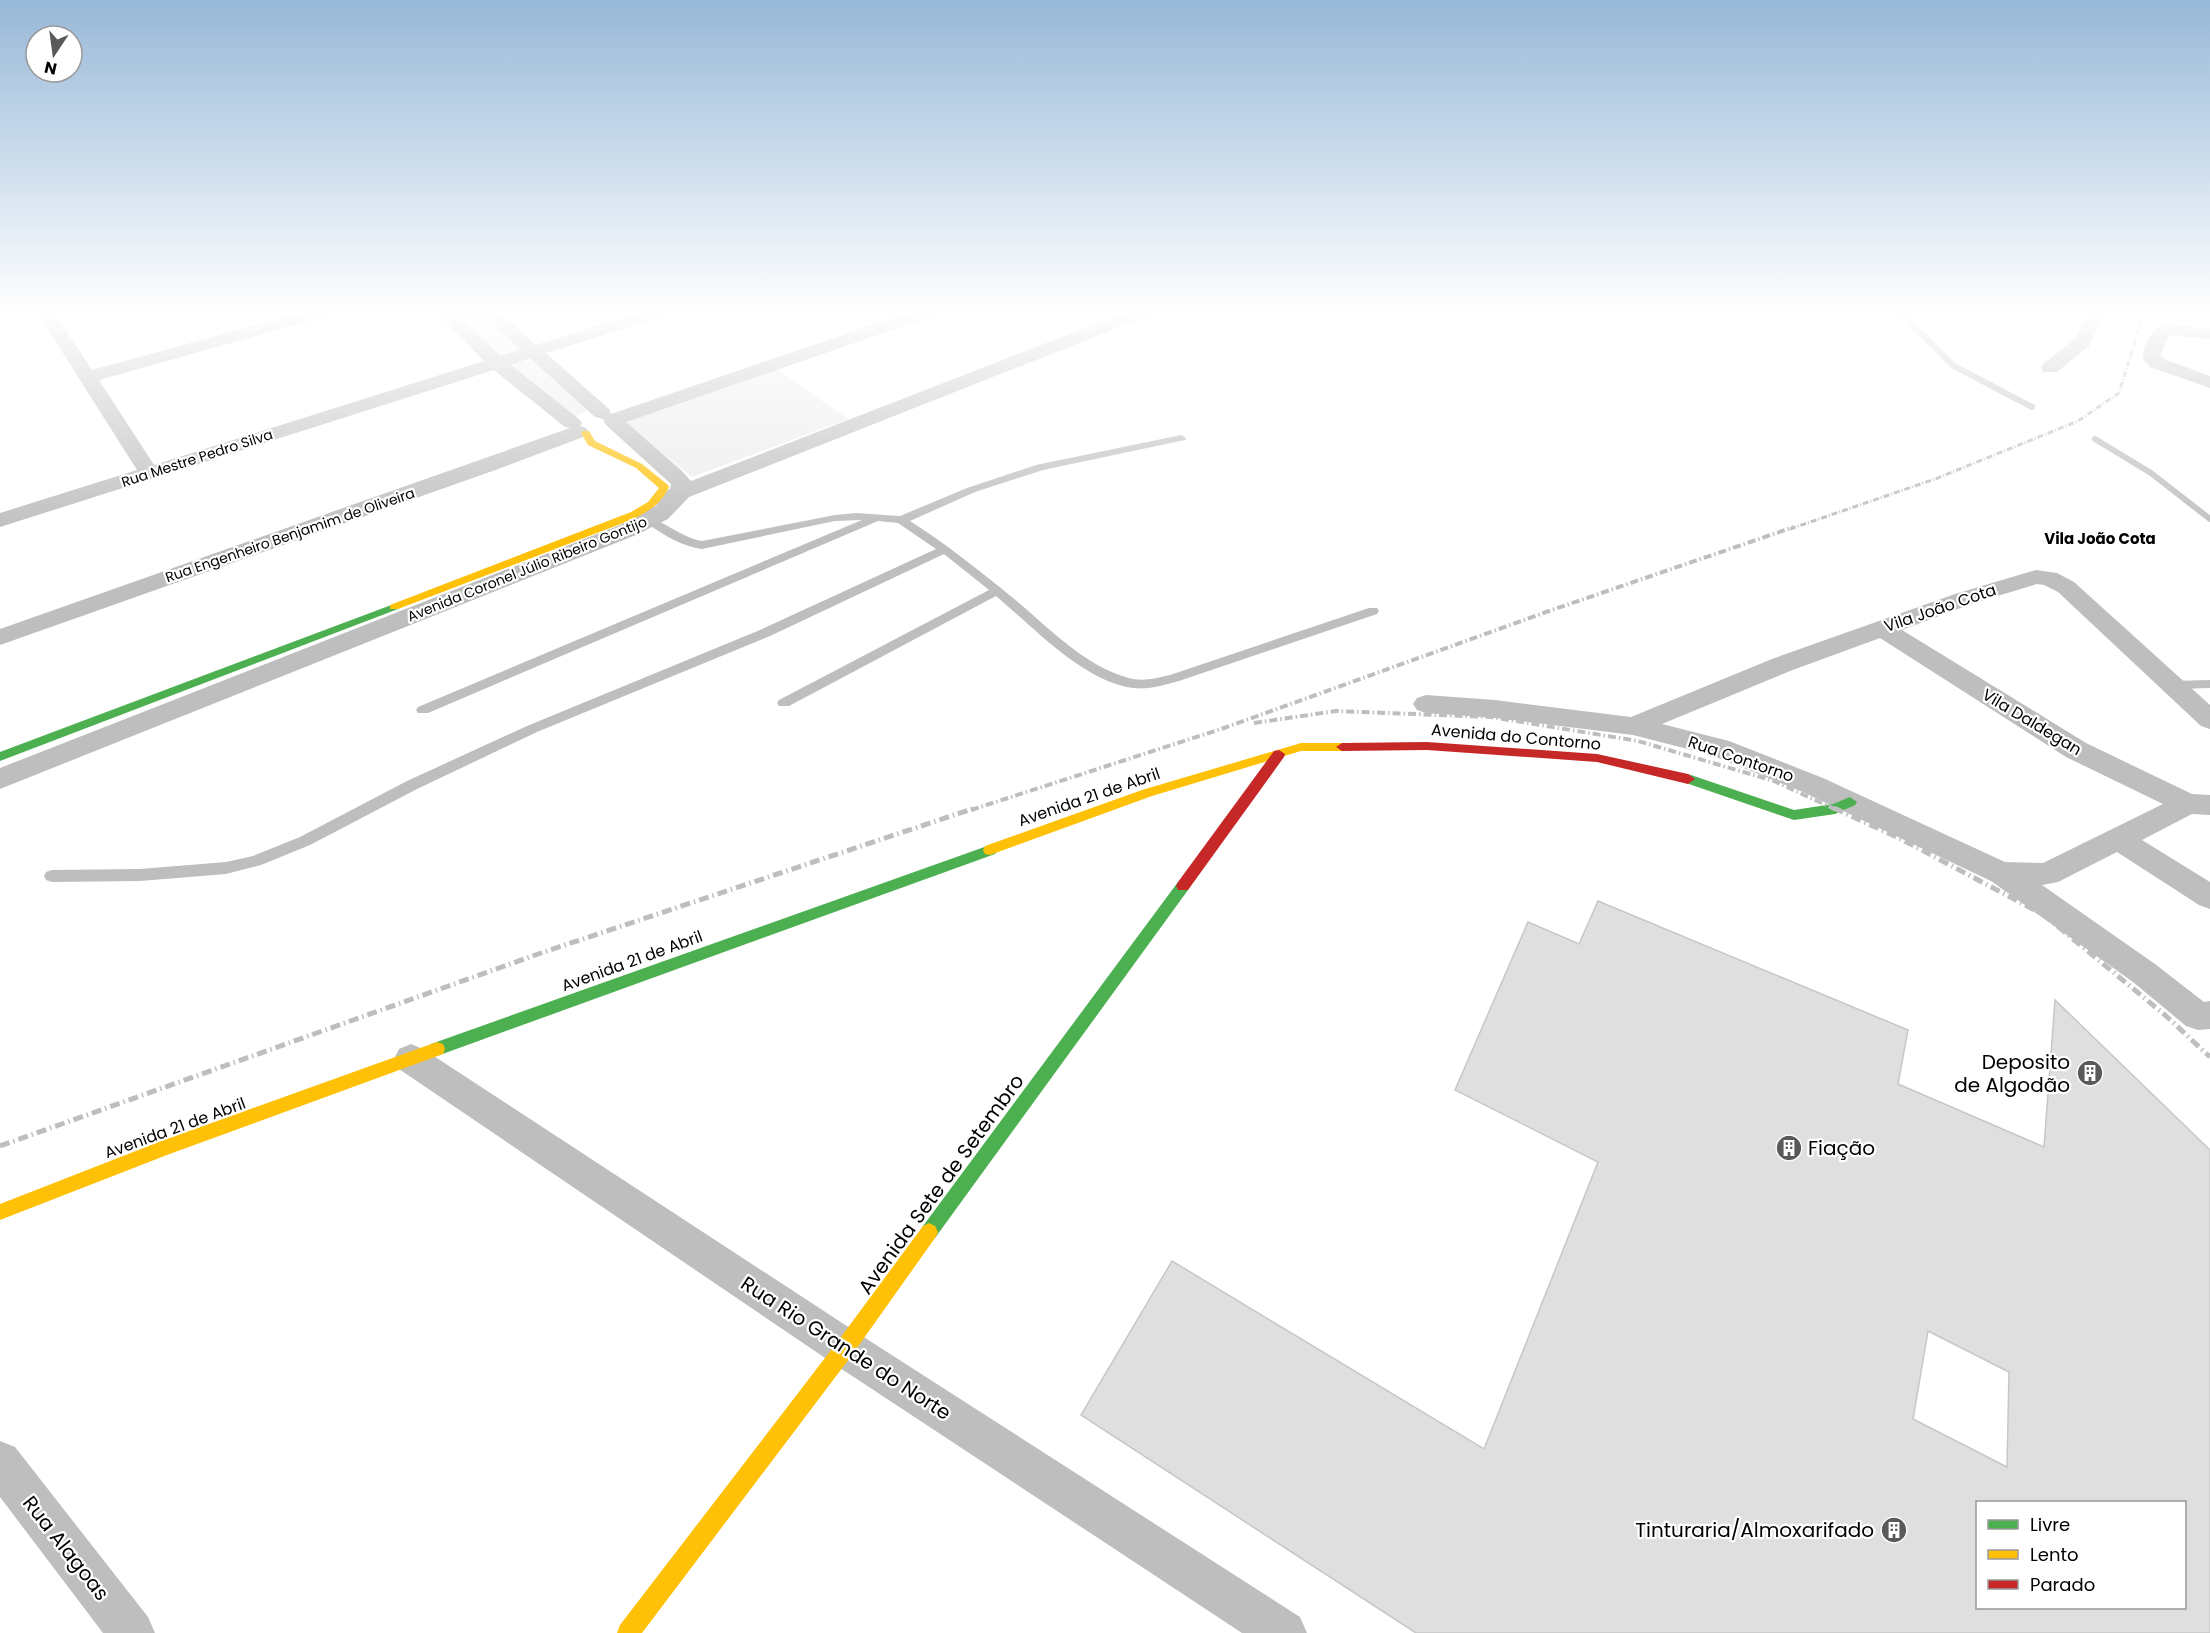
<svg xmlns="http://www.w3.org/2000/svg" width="2210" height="1633" font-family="Poppins,sans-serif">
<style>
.green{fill:#ececec}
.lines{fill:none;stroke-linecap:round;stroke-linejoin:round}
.stream{stroke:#bfbfbf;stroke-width:6}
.building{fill:#dfdfdf;stroke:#c7c7c7;stroke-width:1.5;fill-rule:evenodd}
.lane{fill:#bebebe;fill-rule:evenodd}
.street{fill:#bebebe;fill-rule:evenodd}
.fast{fill:#4caf50;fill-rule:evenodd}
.slow{fill:#ffc107;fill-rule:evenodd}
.jam{fill:#c62828;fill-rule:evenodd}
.rail-far2{stroke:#bebebe;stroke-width:3;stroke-dasharray:6 2 1 2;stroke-linecap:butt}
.rail-far1{stroke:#bebebe;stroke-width:4;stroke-dasharray:8 3 1.5 3;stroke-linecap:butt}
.rail{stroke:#bebebe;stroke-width:5;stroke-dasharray:10 4 1.5 4;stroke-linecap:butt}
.labels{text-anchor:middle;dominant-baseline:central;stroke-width:4.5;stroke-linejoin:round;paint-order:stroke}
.far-street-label{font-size:14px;fill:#000;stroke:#fff}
.far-neighbourhood-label{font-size:15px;font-weight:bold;fill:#000;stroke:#fff}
.street-label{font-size:16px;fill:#000;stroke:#fff}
.near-poi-label{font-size:20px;fill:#000;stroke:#fff;text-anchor:end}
.near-street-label{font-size:20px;fill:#000;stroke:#fff}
</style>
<rect width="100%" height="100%" fill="#fff"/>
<g class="green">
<polygon points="445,309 478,309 526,352 498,360"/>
<polygon points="533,357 591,409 569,419 508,364"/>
<polygon points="775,368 848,419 692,477 622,421"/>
</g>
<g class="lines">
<g class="stream">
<polyline points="1896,309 1954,366 2032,407"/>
<polyline points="2095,439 2151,473 2210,519"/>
</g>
</g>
<path class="building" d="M 1598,901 L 1908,1030 L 1898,1084 L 2044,1147 L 2055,1000 L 2210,1150 L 2210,1633 L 1416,1633 L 1081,1415 L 1172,1261 L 1484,1449 L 1598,1162 L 1455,1090 L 1528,922 L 1579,944 ZM 1928,1331 L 2009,1372 L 2007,1467 L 1913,1419 ZM 1977,1503 L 2184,1503 L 2184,1608 L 1977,1608 Z"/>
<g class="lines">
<g class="lane">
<path d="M 1181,435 L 1186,438 L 1185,440 L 1043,470 L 975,492 L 910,521 C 946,544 979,570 1013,598 C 1047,626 1084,666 1129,678 C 1142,682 1157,678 1170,675 L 1369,608 L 1377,608 L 1379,611 L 1377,614 L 1179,681 C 1164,685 1149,690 1133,688 C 1084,682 1033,627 996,596 L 789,706 L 779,706 L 777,703 L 779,700 L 989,590 L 944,554 L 770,636 L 537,732 L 417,789 L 310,845 L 261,865 L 226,874 L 140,881 L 52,882 L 46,880 L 44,876 L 46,872 L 52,870 L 140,869 L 226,862 L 253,856 L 300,837 L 407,781 L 527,726 L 760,630 L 936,549 L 898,523 L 878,521 L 428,713 L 418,713 L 416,710 L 418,707 L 862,520 L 835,521 L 702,549 C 676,545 658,531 637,516 L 637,512 C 648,510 680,538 702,541 L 835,515 L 856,513 L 900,516 L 967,488 L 1036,465 Z"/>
<polygon points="2210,680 2210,688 2173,689 2166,685 2173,681"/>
</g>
<g class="street">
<polygon points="0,309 20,309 17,313 0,316"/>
<polygon points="35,309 52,309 92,370 314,309 340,309 338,313 99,380 154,465 484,361 433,309 451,309 500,356 521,350 478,309 496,309 536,345 651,309 676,309 674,313 546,353 609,409 611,414 919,309 944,309 941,313 626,422 682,471 691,481 1134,309 1158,309 1155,313 689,497 668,519 636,535 0,789 0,768 620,525 657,505 651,500 654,495 670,489 671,484 606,425 603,419 595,417 530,358 511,365 579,419 582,423 580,426 586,428 589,432 586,436 501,468 0,645 0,629 570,428 565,427 494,370 0,527 0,513 137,470"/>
<polygon points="2090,309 2107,309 2089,346 2057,372 2043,372 2041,368 2043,364 2075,339"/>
<path d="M 2166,324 L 2210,329 L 2210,339 L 2170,335 L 2165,343 L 2161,355 L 2164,359 L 2210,376 L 2210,388 L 2150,367 L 2143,359 C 2143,345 2152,327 2166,324 Z"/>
<path d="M 2036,570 L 2057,573 L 2074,582 L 2210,705 L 2210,729 L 2201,726 L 2058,592 L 2044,585 L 2037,584 L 1971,604 L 1902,630 L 2086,743 L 2192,794 L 2210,795 L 2210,815 L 2192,814 L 2142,840 L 2210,882 L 2210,909 L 2199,905 L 2117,852 L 2058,882 L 2042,885 L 2155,964 L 2204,1002 L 2210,1001 L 2210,1029 L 2198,1030 L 2186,1026 L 2133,982 L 1991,881 L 1803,792 L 1711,755 L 1633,735 L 1495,718 L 1426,713 L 1417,710 L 1413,704 L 1417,698 L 1426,695 L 1495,700 L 1631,717 L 1772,659 L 1955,594 ZM 1880,638 L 2066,757 L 2163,804 L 2043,863 L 2005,862 L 1823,778 L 1729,741 L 1662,724 L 1790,671 Z"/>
<polygon points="411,1044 423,1049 859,1334 1300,1617 1307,1633 1242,1633 831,1362 399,1069 394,1059 399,1049"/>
<polygon points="0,1441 15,1447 148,1617 155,1633 103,1633 0,1497"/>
</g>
<g class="fast">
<polygon points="394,604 398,605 398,609 0,761 0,752"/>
<polygon points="1688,774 1794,810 1833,804 1850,797 1857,802 1855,805 1835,814 1794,820 1683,782 1681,779 1683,776"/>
<polygon points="990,845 995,846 997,850 995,854 437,1056 431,1054 429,1049 431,1044"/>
<polygon points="1183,881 1188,882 1190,886 1188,890 935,1238 929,1241 923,1238 920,1232 923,1226 1178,882"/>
</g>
<g class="slow">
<path d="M 583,431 L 589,431 L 595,441 L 642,464 L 668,485 L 669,487 C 661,504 648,512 631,520 L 398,609 L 390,609 L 390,605 L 631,512 L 648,502 L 659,488 L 636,468 L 588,445 L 581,433 Z"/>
<polygon points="1301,743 1342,743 1348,747 1342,751 1301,751 1152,796 990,855 985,854 983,850 985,846 1142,790"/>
<polygon points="437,1042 443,1044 445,1049 443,1054 167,1155 0,1220 0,1204 164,1140"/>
<polygon points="929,1223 935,1226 938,1232 935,1238 852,1355 642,1633 617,1633 620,1625 838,1341 923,1226"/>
</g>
<g class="jam">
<polygon points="1427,742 1597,754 1688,774 1695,779 1688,784 1597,762 1427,750 1342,751 1336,747 1342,743"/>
<polygon points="1279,750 1285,754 1284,757 1188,890 1178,890 1176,886 1178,882 1274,751"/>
</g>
<polyline class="rail-far2" points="1790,529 1935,479 2078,421 2119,393 2145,309"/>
<g class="rail-far1">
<polyline points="1254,723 1336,711 1491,717 1638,741 1774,781 1837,810"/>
<polyline points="971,810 1224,728 1546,612 1794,527"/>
</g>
<g class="rail">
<polyline points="1834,808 1901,839 2044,915 2165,1015 2210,1057"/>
<polyline points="0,1146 541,953 975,808"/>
</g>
</g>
<linearGradient id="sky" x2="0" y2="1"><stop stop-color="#97b8d8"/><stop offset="0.58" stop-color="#fff"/><stop offset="1" stop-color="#fff" stop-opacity="0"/></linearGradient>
<rect width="2210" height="537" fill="url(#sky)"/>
<defs>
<g id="building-disc" transform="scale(1.35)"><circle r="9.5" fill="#595959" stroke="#fff"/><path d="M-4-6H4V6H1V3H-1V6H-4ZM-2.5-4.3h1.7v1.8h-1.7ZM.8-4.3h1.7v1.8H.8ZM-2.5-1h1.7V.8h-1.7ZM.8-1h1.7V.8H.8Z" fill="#fff"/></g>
</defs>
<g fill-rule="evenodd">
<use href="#building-disc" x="2090" y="1073"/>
<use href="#building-disc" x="1789" y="1148"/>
<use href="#building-disc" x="1894" y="1530"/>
</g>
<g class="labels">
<g class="far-street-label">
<text transform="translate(197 458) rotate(-18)">Rua Mestre Pedro Silva</text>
<text transform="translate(290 535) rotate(-19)">Rua Engenheiro Benjamim de Oliveira</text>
<text transform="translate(527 569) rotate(-22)">Avenida Coronel Júlio Ribeiro Gontijo</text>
</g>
<g class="far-neighbourhood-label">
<text x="2100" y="538">Vila João Cota</text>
</g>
<g class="street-label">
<text transform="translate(1940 608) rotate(-19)">Vila João Cota</text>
<text transform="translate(2032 722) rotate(31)">Vila Daldegan</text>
<text transform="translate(1516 737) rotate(5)">Avenida do Contorno</text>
<text transform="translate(1741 759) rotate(19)">Rua Contorno</text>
<text transform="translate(1089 797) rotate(-19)">Avenida 21 de Abril</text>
<text transform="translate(632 961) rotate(-20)">Avenida 21 de Abril</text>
<text transform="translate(175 1128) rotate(-20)">Avenida 21 de Abril</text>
</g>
<g class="near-poi-label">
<text x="2070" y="1062">Deposito<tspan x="2070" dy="23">de Algodão</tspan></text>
<text x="1808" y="1148" text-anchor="start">Fiação</text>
<text x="1874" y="1530">Tinturaria/Almoxarifado</text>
</g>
<g class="near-street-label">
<text transform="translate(941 1184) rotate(-54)">Avenida Sete de Setembro</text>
<text transform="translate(846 1348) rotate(33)">Rua Rio Grande do Norte</text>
<text transform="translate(66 1548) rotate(52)">Rua Alagoas</text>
</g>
</g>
<rect x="1976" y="1501" width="210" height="108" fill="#ffffff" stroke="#999999" stroke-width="1.5"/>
<rect x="1988" y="1520" width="30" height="9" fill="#4caf50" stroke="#999999" stroke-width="1.5"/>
<text x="2030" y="1531" font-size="18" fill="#000000">Livre</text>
<rect x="1988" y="1550" width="30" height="9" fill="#ffc107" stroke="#999999" stroke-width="1.5"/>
<text x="2030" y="1561" font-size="18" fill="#000000">Lento</text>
<rect x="1988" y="1580" width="30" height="9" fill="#c62828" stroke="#999999" stroke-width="1.5"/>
<text x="2030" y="1591" font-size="18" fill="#000000">Parado</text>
<g transform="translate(54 54) rotate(193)"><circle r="28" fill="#ffffff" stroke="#999999" stroke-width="1.5"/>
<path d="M0-4.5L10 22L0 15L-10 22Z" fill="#595959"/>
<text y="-9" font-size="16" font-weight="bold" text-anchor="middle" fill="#000000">N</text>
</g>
</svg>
